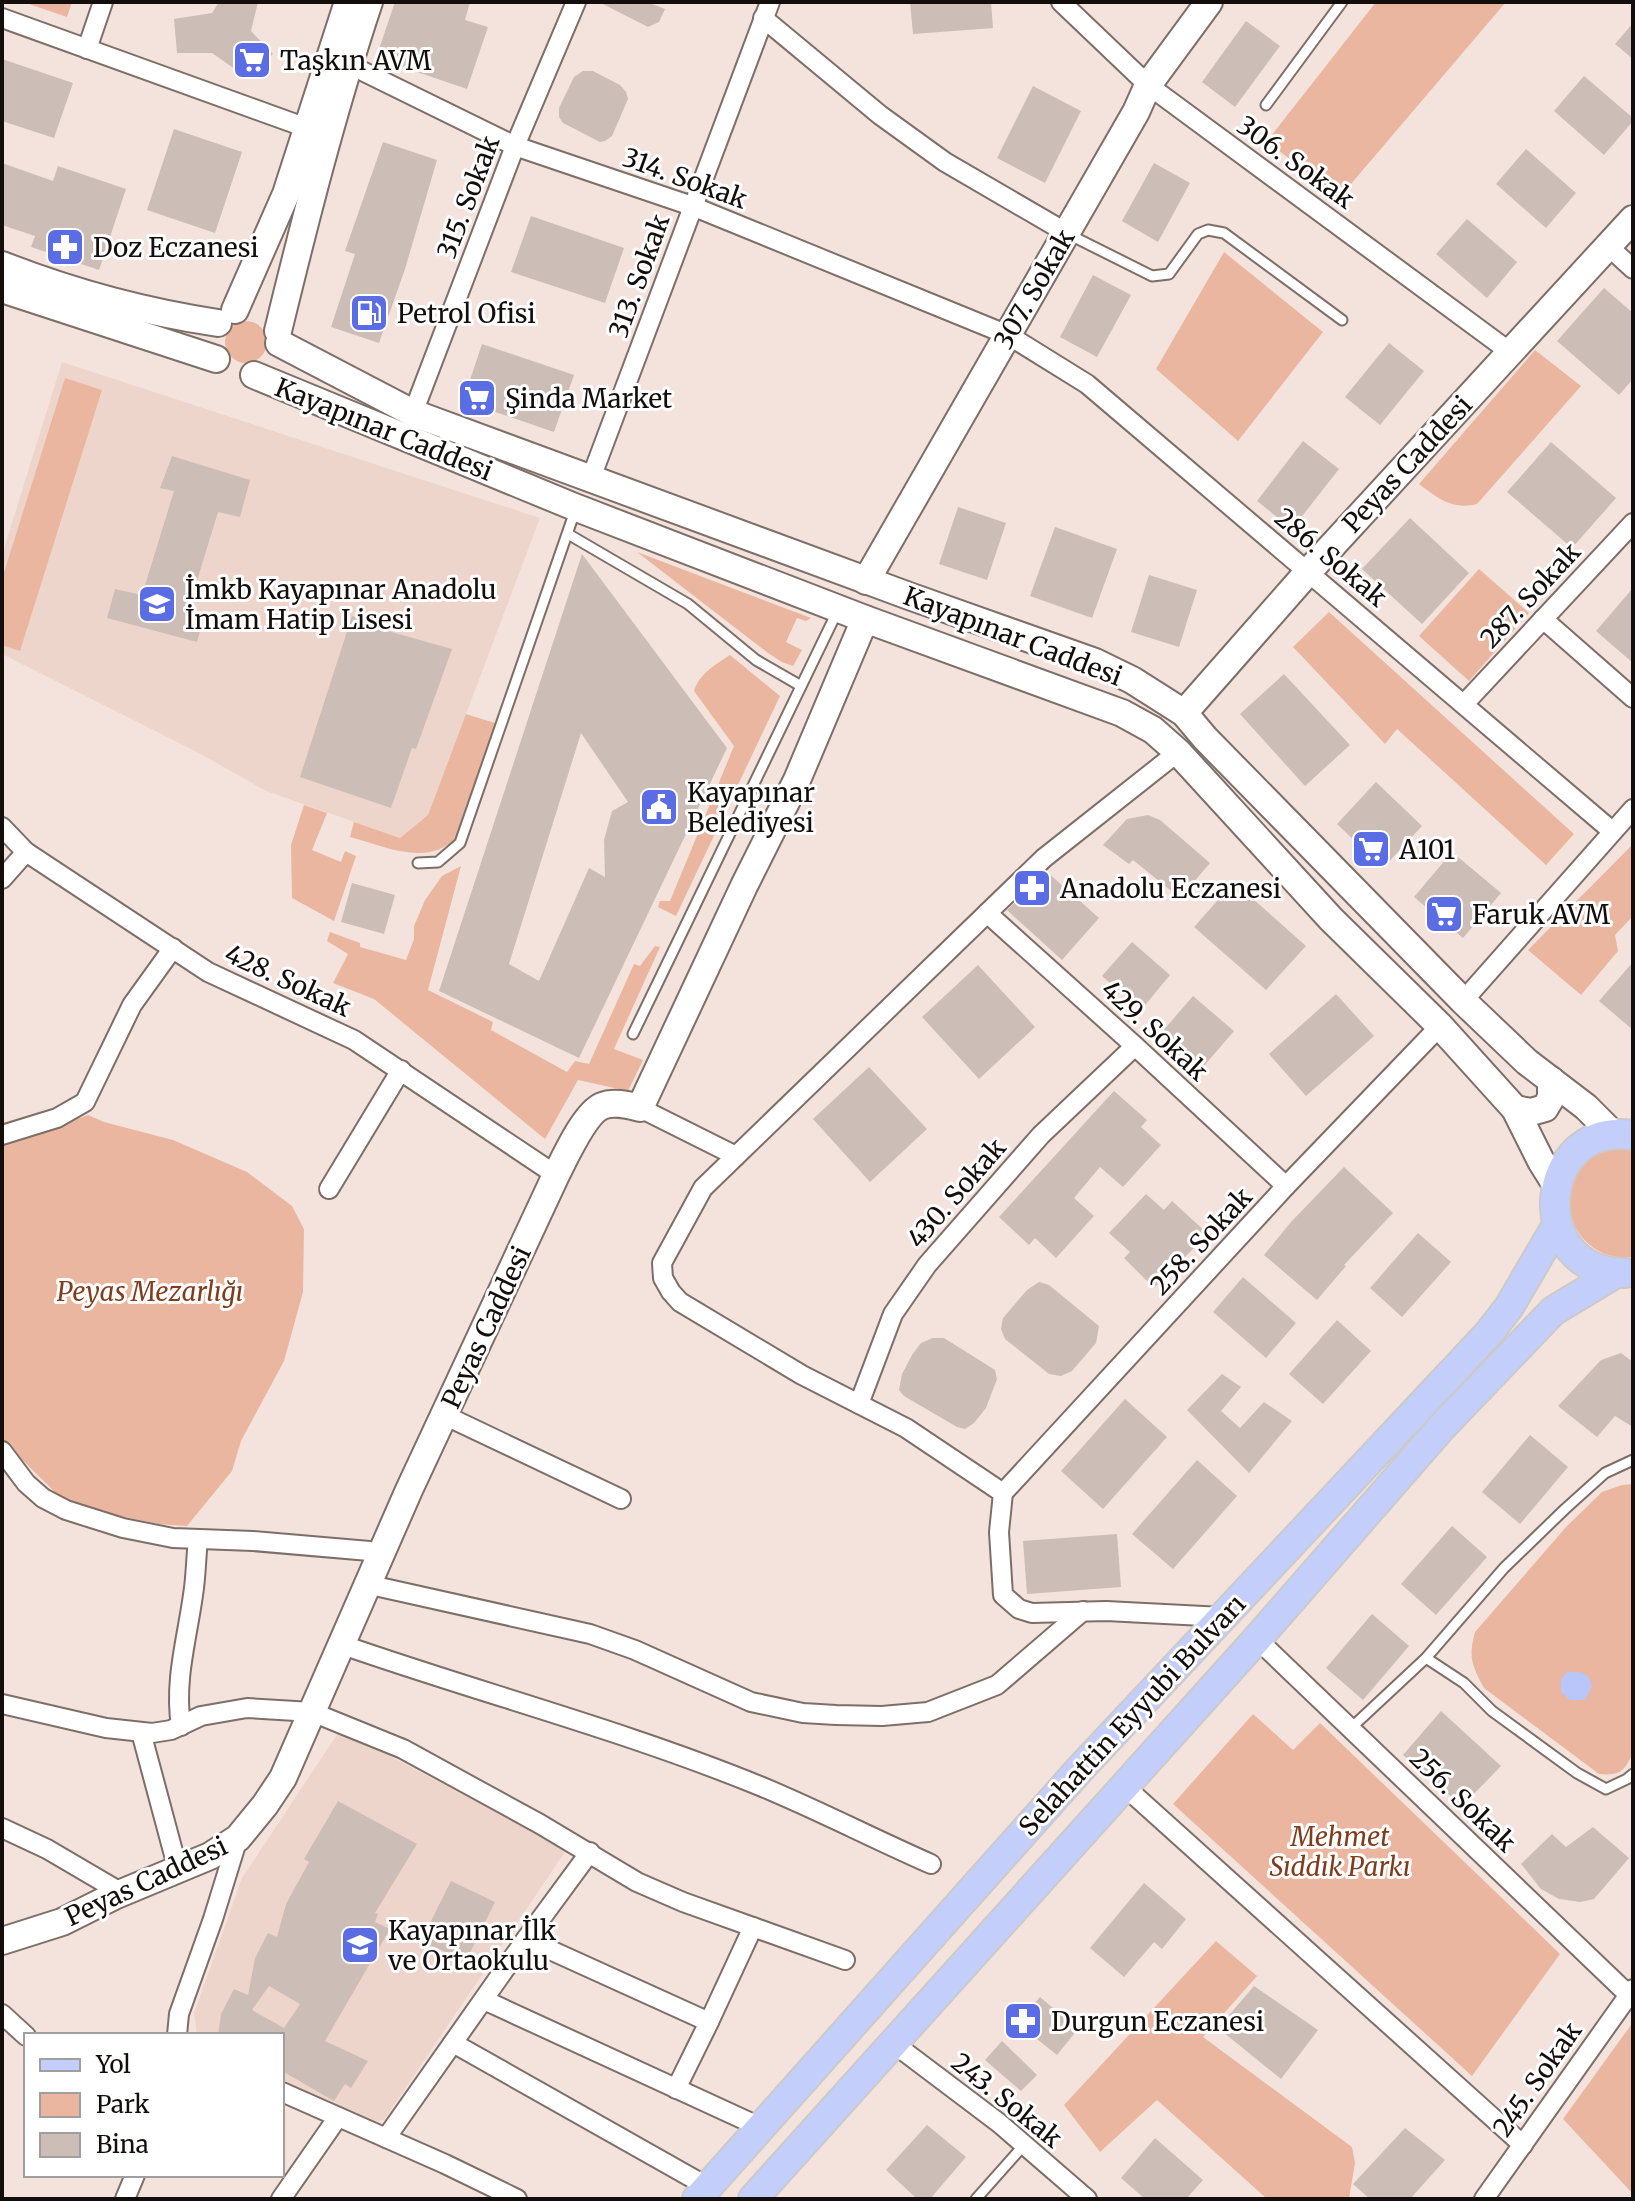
<svg xmlns="http://www.w3.org/2000/svg" width="1635" height="2201" font-family="Merriweather,serif">
<style>
.built{fill:#eed5cb}
.green{fill:#ebb6a0}
.water{fill:#b9c6f9}
.building{fill:#cdbdb7;fill-rule:evenodd}
.lines{fill:none;stroke-linecap:round;stroke-linejoin:round}
.lane-casing{stroke:#7d6e68;stroke-width:13}
.street-casing{stroke:#7d6e68;stroke-width:22}
.secondary-casing{stroke:#7d6e68;stroke-width:30}
.primary-casing{stroke:#cbcaca;stroke-width:32}
.lane{stroke:#fff;stroke-width:9}
.street{stroke:#fff;stroke-width:18}
.secondary{stroke:#fff;stroke-width:26}
.primary{stroke:#c4cefb;stroke-width:28}
.labels{text-anchor:middle;dominant-baseline:central;stroke-width:6;stroke-linejoin:round;paint-order:stroke}
.poi-label{font-size:26px;fill:#130e0c;stroke:#fff;text-anchor:start}
.street-label{font-size:26px;fill:#130e0c;stroke:#fff}
.park-label{font-size:26px;font-style:italic;fill:#803d1e;stroke:#fff}
</style>
<rect width="100%" height="100%" fill="#f4e3dc"/>
<g class="built">
<polygon points="62,362 540,518 428,815 400,838 266,791 197,752 2,654 2,555"/>
<polygon points="340,1730 567,1849 384,2120 377,2122 282,2080 282,2035 197,2035 194,2013 242,1878"/>
</g>
<g class="green">
<polygon points="23,2 72,2 67,17"/>
<polygon points="1376,2 1506,2 1339,198 1267,141"/>
<polygon points="1224,252 1323,332 1238,441 1156,369"/>
<circle cx="246" cy="342" r="21"/>
<path d="M 1535,350 L 1581,386 L 1477,504 C 1452,510 1439,499 1419,484 Z"/>
<polygon points="65,378 102,390 20,651 2,645 2,579"/>
<polygon points="637,552 811,618 806,621 797,618 786,642 802,650 793,666 782,662 768,653"/>
<polygon points="1479,569 1529,613 1469,681 1419,636"/>
<polygon points="1329,612 1574,834 1546,865 1397,729 1385,744 1293,647"/>
<path d="M 730,655 L 780,696 L 676,916 L 658,907 L 660,901 L 670,901 L 734,746 L 694,691 C 699,674 715,665 730,655 Z"/>
<path d="M 466,714 L 498,724 L 457,837 C 428,868 384,846 350,837 L 354,822 L 400,838 L 428,815 Z"/>
<polygon points="304,805 327,813 312,850 341,862 345,851 356,856 334,921 292,898 291,845"/>
<polygon points="1633,844 1633,916 1615,935 1618,951 1581,995 1528,950"/>
<polygon points="461,866 428,990 493,1022 491,1030 567,1072 575,1061 589,1064 634,964 640,966 655,946 660,947 614,1049 643,1060 628,1091 578,1080 545,1139 374,999 333,983 348,954 327,941 330,932 360,943 360,947 406,960 414,939 414,926 425,900 442,876"/>
<polygon points="88,1115 104,1122 173,1140 247,1172 292,1206 304,1229 303,1292 284,1361 241,1441 232,1471 187,1526 158,1524 112,1514 60,1497 2,1440 2,1146"/>
<path d="M 1633,1145 L 1633,1257 C 1565,1264 1546,1172 1602,1149 C 1611,1146 1624,1146 1633,1145 Z"/>
<path d="M 1633,1484 L 1633,1752 C 1625,1771 1620,1776 1599,1774 L 1484,1688 C 1472,1666 1468,1657 1475,1632 L 1566,1527 L 1602,1492 L 1622,1485 Z"/>
<polygon points="1253,1714 1293,1750 1320,1723 1560,1954 1472,2076 1173,1804"/>
<polygon points="1216,1941 1257,1976 1203,2037 1352,2147 1355,2163 1349,2199 1267,2199 1157,2100 1100,2152 1064,2105"/>
<polygon points="1631,2025 1633,2027 1633,2194 1563,2119"/>
</g>
<polygon class="water" points="1567,1672 1579,1672 1588,1676 1592,1686 1585,1700 1570,1700 1561,1692 1561,1679"/>
<g class="building">
<polygon points="219,2 258,2 251,31 273,54 249,79 212,53 177,53 174,19 212,13"/>
<polygon points="395,2 470,2 465,20 488,27 467,89 376,58"/>
<polygon points="599,2 647,2 665,9 659,22 648,27"/>
<polygon points="910,2 991,2 993,28 913,34"/>
<polygon points="1246,21 1280,46 1235,107 1202,82"/>
<polygon points="1633,23 1633,59 1615,44"/>
<polygon points="2,59 73,83 54,138 2,121"/>
<polygon points="583,71 593,71 620,85 626,92 628,99 612,136 605,141 600,142 563,123 559,117 559,108 574,77"/>
<polygon points="1584,76 1633,118 1633,121 1604,155 1554,111"/>
<polygon points="1033,86 1081,111 1045,183 997,158"/>
<polygon points="174,129 242,152 215,233 147,210"/>
<polygon points="383,142 437,160 405,269 379,343 331,327 355,254 345,251"/>
<polygon points="1526,149 1576,193 1546,228 1496,184"/>
<polygon points="2,163 53,181 58,166 126,189 99,270 31,247 35,236 2,225"/>
<polygon points="1154,163 1190,183 1158,242 1122,221"/>
<polygon points="531,216 624,248 605,303 511,272"/>
<polygon points="1467,219 1517,262 1487,298 1436,254"/>
<polygon points="1093,275 1131,295 1097,357 1060,337"/>
<polygon points="1604,288 1633,313 1633,379 1619,395 1557,341"/>
<polygon points="1389,343 1424,371 1380,425 1345,397"/>
<polygon points="482,344 574,375 554,432 463,401"/>
<polygon points="1303,441 1339,469 1292,529 1257,501"/>
<polygon points="1551,442 1616,498 1572,548 1507,492"/>
<polygon points="172,456 250,480 240,517 218,512 188,610 205,613 197,642 107,618 115,589 142,595 174,491 160,488"/>
<polygon points="958,507 1006,523 987,580 939,564"/>
<polygon points="1410,518 1469,573 1422,624 1362,569"/>
<polygon points="1055,527 1117,549 1092,618 1030,596"/>
<path d="M 582,554 L 727,748 L 579,1058 L 439,991 ZM 581,733 L 628,802 L 612,811 L 604,840 L 605,877 L 589,868 L 539,981 L 509,964 Z"/>
<polygon points="1149,575 1197,590 1179,647 1131,632"/>
<polygon points="1633,588 1633,663 1596,631"/>
<polygon points="352,616 389,626 388,631 452,649 416,749 412,748 391,808 300,777"/>
<polygon points="1284,674 1350,745 1305,786 1240,714"/>
<polygon points="1376,782 1422,826 1383,868 1337,824"/>
<polygon points="1148,815 1160,820 1210,863 1180,898 1133,860 1129,864 1103,845 1127,819"/>
<polygon points="1452,852 1501,893 1463,938 1414,897"/>
<polygon points="1047,872 1099,918 1062,960 1007,910"/>
<polygon points="1234,882 1306,946 1266,990 1194,927"/>
<polygon points="352,883 395,895 384,934 341,922"/>
<polygon points="1132,942 1170,975 1141,1010 1102,976"/>
<polygon points="1633,962 1633,1030 1599,1001"/>
<polygon points="978,965 1035,1027 979,1079 922,1017"/>
<polygon points="1336,994 1374,1036 1306,1096 1269,1054"/>
<polygon points="1193,996 1234,1031 1203,1067 1162,1032"/>
<polygon points="869,1067 927,1129 870,1182 813,1119"/>
<polygon points="1114,1091 1147,1120 1141,1127 1161,1145 1123,1187 1100,1167 1074,1198 1094,1216 1056,1258 1035,1238 1029,1245 999,1217"/>
<polygon points="1344,1167 1393,1213 1344,1265 1346,1266 1317,1300 1264,1255 1291,1222"/>
<polygon points="1146,1194 1164,1210 1172,1201 1208,1234 1154,1288 1124,1258 1130,1252 1109,1233"/>
<polygon points="1418,1233 1451,1262 1402,1317 1370,1288"/>
<polygon points="1243,1277 1296,1323 1266,1358 1213,1312"/>
<polygon points="1039,1282 1049,1285 1099,1326 1096,1343 1072,1371 1061,1376 1049,1374 1005,1339 1001,1329 1003,1318 1027,1290"/>
<polygon points="1337,1320 1371,1351 1323,1404 1289,1374"/>
<polygon points="933,1338 944,1338 995,1370 997,1379 986,1408 974,1423 965,1429 957,1427 904,1396 899,1390 902,1374 912,1355 921,1343"/>
<polygon points="1621,1353 1633,1362 1633,1427 1615,1416 1597,1437 1558,1406 1601,1360"/>
<polygon points="1222,1374 1241,1387 1221,1411 1240,1428 1264,1402 1292,1421 1249,1473 1187,1410"/>
<polygon points="1125,1399 1167,1437 1103,1509 1061,1471"/>
<polygon points="1530,1435 1568,1467 1520,1524 1482,1492"/>
<polygon points="1197,1460 1237,1496 1173,1569 1132,1534"/>
<polygon points="1452,1526 1487,1557 1436,1615 1401,1584"/>
<polygon points="1117,1534 1121,1587 1027,1594 1023,1541"/>
<polygon points="1372,1614 1409,1646 1363,1700 1326,1668"/>
<polygon points="1441,1711 1501,1766 1462,1806 1403,1755"/>
<path d="M 338,1801 L 417,1844 L 375,1913 L 378,1914 L 375,1922 L 390,1929 L 325,2041 L 368,2061 L 351,2088 L 345,2084 L 334,2101 L 282,2071 L 282,2035 L 218,2035 L 221,2014 L 234,1989 L 248,1995 L 255,1958 L 268,1933 L 277,1937 L 286,1904 L 309,1862 L 304,1859 ZM 269,1986 L 300,2004 L 284,2028 L 252,2010 Z"/>
<polygon points="1593,1827 1629,1858 1594,1899 1580,1902 1559,1899 1541,1889 1521,1864 1552,1834 1566,1847"/>
<polygon points="451,1881 495,1902 466,1961 421,1941"/>
<polygon points="1144,1883 1186,1919 1162,1949 1154,1942 1124,1977 1090,1948"/>
<polygon points="1254,1986 1318,2030 1281,2079 1218,2028"/>
<polygon points="1040,1997 1078,2029 1057,2055 1017,2023"/>
<polygon points="1002,2041 1037,2075 1021,2091 985,2060"/>
<polygon points="927,2125 966,2157 930,2199 917,2199 886,2170"/>
<polygon points="1405,2128 1445,2160 1410,2199 1370,2199 1353,2184"/>
<polygon points="1155,2138 1203,2180 1186,2199 1145,2199 1121,2178"/>
</g>
<g class="lines">
<g class="lane-casing">
<g id="lane">
<polyline points="1266,105 1342,2"/>
<polyline points="1070,235 1152,276 1169,274 1198,234 1208,230 1224,233 1342,320"/>
<polyline points="568,534 688,604 756,660 801,686"/>
<polyline points="418,863 438,862 460,843 575,511"/>
<polyline points="633,1034 837,612"/>
<polyline points="1426,1658 1464,1683 1492,1711 1577,1773 1606,1789 1627,1779 1633,1774"/>
<polyline points="1351,1728 1426,1658 1504,1568 1565,1509 1605,1473 1633,1460"/>
<polyline points="976,2199 1024,2145"/>
</g>
</g>
<g class="street-casing">
<g id="street">
<polyline points="1061,2 1148,85 1510,352"/>
<polyline points="2,18 307,128"/>
<polyline points="763,18 880,115 945,162 1067,233"/>
<polyline points="87,49 103,2"/>
<polyline points="348,64 515,146 692,206 1008,335 1087,384 1612,831"/>
<polyline points="1608,246 1633,269"/>
<polyline points="413,413 515,146 576,2"/>
<polyline points="591,478 770,2"/>
<polyline points="1543,619 1633,698"/>
<polyline points="1464,704 1633,523"/>
<polyline points="1178,752 1044,858 703,1188 662,1263 663,1278 671,1292 680,1302 802,1375 906,1428 1003,1493 999,1532 1003,1595 1019,1609 1032,1613 1106,1611 1223,1617"/>
<polyline points="2,827 26,852 208,972 354,1040 556,1175"/>
<polyline points="2,879 26,852"/>
<polyline points="987,913 1135,1046 1286,1186"/>
<polyline points="1463,1001 1633,809"/>
<polyline points="640,1108 736,1156"/>
<polyline points="2,1135 57,1118 85,1102 132,1005 173,948"/>
<polyline points="329,1189 401,1070"/>
<polyline points="859,1404 893,1314 927,1265 1041,1135 1135,1046"/>
<polyline points="444,1415 621,1499"/>
<polyline points="2,1451 26,1483 43,1498 66,1510 123,1528 173,1538 253,1541 381,1552"/>
<polyline points="1003,1493 1286,1186 1440,1026"/>
<polyline points="366,1584 590,1634 635,1650 751,1702 803,1713 836,1715 882,1716 928,1712 997,1685 1083,1611"/>
<polyline points="1257,1639 1633,1999"/>
<path d="M 340,1644 C 480,1693 623,1730 760,1786 C 818,1810 874,1839 931,1864"/>
<polyline points="2,1704 106,1728 152,1733 171,1730 201,1716 247,1708 312,1712 403,1749 540,1824 637,1882 683,1902 845,1960"/>
<path d="M 181,1726 C 174,1681 187,1639 193,1595 C 196,1577 196,1557 198,1539"/>
<polyline points="141,1732 178,1870"/>
<polyline points="1123,1785 1523,2145"/>
<polyline points="2,1828 47,1849 122,1893"/>
<polyline points="526,1939 709,2022 753,1927"/>
<polyline points="484,2000 760,2127"/>
<polyline points="2,2014 26,2036"/>
<polyline points="177,2035 179,2014 213,1919 238,1838"/>
<polyline points="453,2043 708,2187"/>
<polyline points="893,2043 999,2123 1087,2199"/>
<polyline points="676,2089 709,2022"/>
<polyline points="282,2092 445,2164 517,2199"/>
<polyline points="386,2138 526,1939 590,1852"/>
<polyline points="125,2199 135,2175"/>
<polyline points="281,2199 338,2117"/>
<polyline points="1484,2199 1633,1989"/>
</g>
</g>
<g class="secondary-casing">
<g id="secondary">
<path d="M 2,265 C 71,292 145,312 218,323"/>
<polyline points="2,289 216,359"/>
<polyline points="235,310 286,194 348,2"/>
<path d="M 278,331 C 305,220 333,110 369,2"/>
<polyline points="279,343 413,413 909,596 1095,662 1132,680 1184,713 1205,738 1463,1001 1527,1062 1586,1107 1613,1134"/>
<polyline points="254,375 577,508 865,619 1122,713 1153,730 1178,752 1331,919 1440,1026 1515,1109 1541,1161 1556,1185"/>
<polyline points="866,581 1136,112 1148,85 1209,2"/>
<polyline points="1184,713 1308,572 1633,219"/>
<polyline points="1515,1109 1531,1112 1545,1108 1551,1098 1551,1080"/>
<path d="M 2,1941 L 62,1922 L 114,1896 L 210,1856 L 238,1838 L 265,1805 L 283,1778 L 409,1490 L 556,1175 C 565,1157 585,1113 602,1106 C 614,1101 628,1105 640,1108 L 744,886 L 797,780 L 865,619"/>
</g>
</g>
<g class="primary-casing">
<g id="primary">
<path d="M 1625,1273 C 1525,1273 1536,1120 1633,1135"/>
<polyline points="697,2199 1080,1769 1489,1333 1509,1307 1557,1225"/>
<polyline points="753,2199 1257,1639 1441,1428 1553,1311 1616,1273"/>
</g>
</g>
<use href="#lane" class="lane"/>
<use href="#street" class="street"/>
<use href="#secondary" class="secondary"/>
<use href="#primary" class="primary"/>
</g>
<defs>
<g id="supermarket-square" transform="scale(2)"><rect x="-9" y="-9" width="18" height="18" rx="4" fill="#5b6de4" stroke="#fff"/><path d="M-6-5.5h2.5l.6 2H6L4.5 2H-2.5L-4.4-4H-6ZM-1.5 3.2a1.3 1.3 0 1 0 .1 0ZM3 3.2a1.3 1.3 0 1 0 .1 0Z" fill="#fff"/></g>
<g id="pharmacy-square" transform="scale(2)"><rect x="-9" y="-9" width="18" height="18" rx="4" fill="#5b6de4" stroke="#fff"/><path d="M-2-6h4v4h4v4h-4v4h-4v-4h-4v-4h4Z" fill="#fff"/></g>
<g id="fuel-square" transform="scale(2)"><rect x="-9" y="-9" width="18" height="18" rx="4" fill="#5b6de4" stroke="#fff"/><path d="M-5.5-6h7V0h2V4h1.3V-2.5L3-4.5l.8-.8L6-3V5H2.5V1h-1V6h-7ZM-4.2-4.7v3.2H.2V-4.7Z" fill="#fff"/></g>
<g id="school-square" transform="scale(2)"><rect x="-9" y="-9" width="18" height="18" rx="4" fill="#5b6de4" stroke="#fff"/><path d="M0-5L7-2L0 1L-7-2ZM-4 1L0 2.5L4 1V4Q0 6-4 4Z" fill="#fff"/></g>
<g id="civic-square" transform="scale(2)"><rect x="-9" y="-9" width="18" height="18" rx="4" fill="#5b6de4" stroke="#fff"/><path d="M-.6-6.5H3V-4.5H.6V-3L4-1V1h2V6H-6V1h2V-1L-.6-3ZM-1.2 2.5V6h2.4V2.5Z" fill="#fff"/></g>
</defs>
<g fill-rule="evenodd">
<use href="#supermarket-square" x="252" y="60"/>
<use href="#pharmacy-square" x="65" y="247"/>
<use href="#fuel-square" x="369" y="313"/>
<use href="#supermarket-square" x="477" y="398"/>
<use href="#school-square" x="157" y="604"/>
<use href="#civic-square" x="659" y="807"/>
<use href="#supermarket-square" x="1371" y="849"/>
<use href="#pharmacy-square" x="1032" y="888"/>
<use href="#supermarket-square" x="1444" y="914"/>
<use href="#school-square" x="360" y="1945"/>
<use href="#pharmacy-square" x="1023" y="2021"/>
</g>
<g class="labels">
<g class="poi-label">
<text x="280" y="60">Taşkın AVM</text>
<text x="93" y="247">Doz Eczanesi</text>
<text x="397" y="313">Petrol Ofisi</text>
<text x="505" y="398">Şinda Market</text>
<text x="185" y="589">İmkb Kayapınar Anadolu<tspan x="185" dy="30">İmam Hatip Lisesi</tspan></text>
<text x="687" y="792">Kayapınar<tspan x="687" dy="30">Belediyesi</tspan></text>
<text x="1399" y="849">A101</text>
<text x="1060" y="888">Anadolu Eczanesi</text>
<text x="1472" y="914">Faruk AVM</text>
<text x="388" y="1930">Kayapınar İlk<tspan x="388" dy="30">ve Ortaokulu</tspan></text>
<text x="1051" y="2021">Durgun Eczanesi</text>
</g>
<g class="street-label">
<text transform="translate(1296 162) rotate(36)">306. Sokak</text>
<text transform="translate(685 178) rotate(20)">314. Sokak</text>
<text transform="translate(468 197) rotate(-69)">315. Sokak</text>
<text transform="translate(639 276) rotate(-70)">313. Sokak</text>
<text transform="translate(1034 289) rotate(-60)">307. Sokak</text>
<text transform="translate(384 429) rotate(22)">Kayapınar Caddesi</text>
<text transform="translate(1407 464) rotate(-47)">Peyas Caddesi</text>
<text transform="translate(1331 557) rotate(40)">286. Sokak</text>
<text transform="translate(1530 595) rotate(-47)">287. Sokak</text>
<text transform="translate(1013 636) rotate(21)">Kayapınar Caddesi</text>
<text transform="translate(288 980) rotate(25)">428. Sokak</text>
<text transform="translate(1155 1030) rotate(43)">429. Sokak</text>
<text transform="translate(956 1193) rotate(-49)">430. Sokak</text>
<text transform="translate(1201 1241) rotate(-47)">258. Sokak</text>
<text transform="translate(486 1327) rotate(-65)">Peyas Caddesi</text>
<text transform="translate(1132 1715) rotate(-47)">Selahattin Eyyubi Bulvarı</text>
<text transform="translate(1463 1800) rotate(44)">256. Sokak</text>
<text transform="translate(146 1881) rotate(-25)">Peyas Caddesi</text>
<text transform="translate(1537 2079) rotate(-55)">245. Sokak</text>
<text transform="translate(1007 2100) rotate(39)">243. Sokak</text>
</g>
<g class="park-label">
<text x="150" y="1291">Peyas Mezarlığı</text>
<text x="1340" y="1836">Mehmet<tspan x="1340" dy="30">Sıddık Parkı</tspan></text>
</g>
</g>
<rect width="1635" height="2201" fill="none" stroke="#130e0c" stroke-width="8"/>
<rect x="24" y="2033" width="260" height="144" fill="#ffffff" stroke="#a19f9e" stroke-width="2"/>
<rect x="40" y="2059" width="40" height="12" fill="#c4cefb" stroke="#a19f9e" stroke-width="2"/>
<text x="96" y="2073" font-size="24" fill="#130e0c">Yol</text>
<rect x="40" y="2093" width="40" height="24" fill="#ebb6a0" stroke="#a19f9e" stroke-width="2"/>
<text x="96" y="2113" font-size="24" fill="#130e0c">Park</text>
<rect x="40" y="2133" width="40" height="24" fill="#cdbdb7" stroke="#a19f9e" stroke-width="2"/>
<text x="96" y="2153" font-size="24" fill="#130e0c">Bina</text>
</svg>
